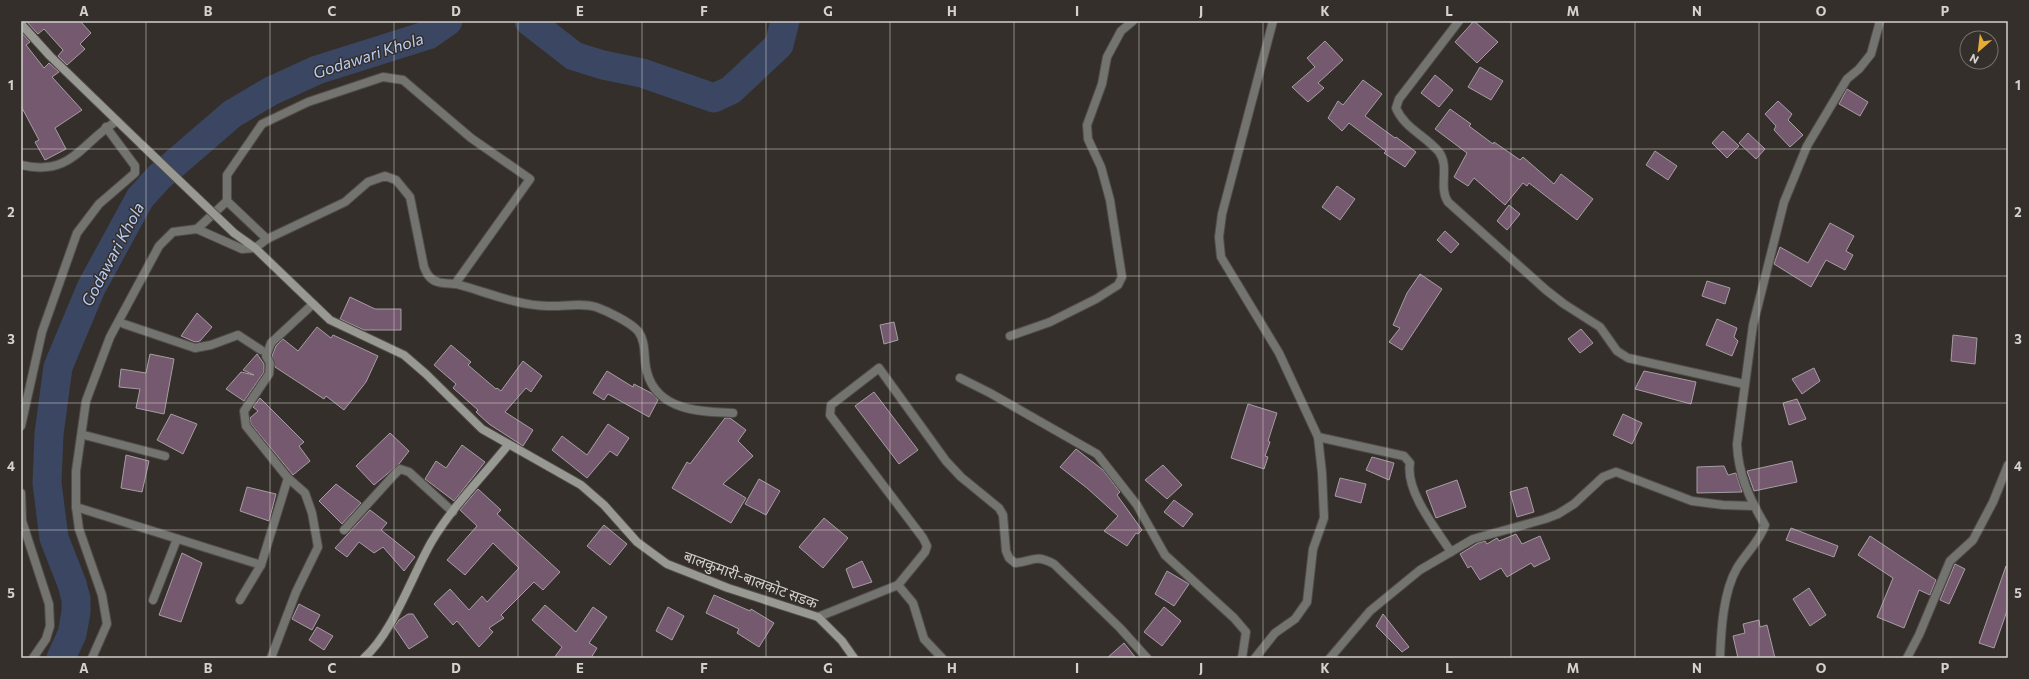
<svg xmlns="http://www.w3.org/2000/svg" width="2029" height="679" font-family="Commissioner,'Noto Sans Devanagari',sans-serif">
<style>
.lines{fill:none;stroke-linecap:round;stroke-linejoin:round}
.river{stroke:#3b4762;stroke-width:29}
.building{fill:#75596e;stroke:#a59ea3}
.street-casing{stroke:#514c48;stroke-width:10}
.secondary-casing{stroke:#514c48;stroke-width:10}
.street{stroke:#737370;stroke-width:8}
.secondary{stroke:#999994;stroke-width:8}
.secondary-bridge-casing{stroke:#514c48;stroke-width:10;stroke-linecap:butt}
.secondary-bridge{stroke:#999994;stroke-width:8}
.grid{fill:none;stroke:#d4d1ce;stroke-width:1;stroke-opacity:0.55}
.labels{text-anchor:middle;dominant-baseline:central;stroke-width:3;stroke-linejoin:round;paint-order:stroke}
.street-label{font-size:15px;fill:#d4d1ce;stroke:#342f2a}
.water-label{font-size:16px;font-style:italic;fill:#b9cdf7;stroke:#342f2a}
.neatline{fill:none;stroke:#d4d1ce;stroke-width:1.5}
.grid-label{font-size:13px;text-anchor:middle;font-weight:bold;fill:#d4d1ce}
</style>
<rect width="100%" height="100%" fill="#342f2a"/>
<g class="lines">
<g class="river">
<polyline points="529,21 574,56 603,65 642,73 714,98 731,90 779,45 785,21"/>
<polyline points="61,658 72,634 76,612 76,599 72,584 54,538 47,483 49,434 58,367 91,288 140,198 159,177 232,114 271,91 317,70 428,35 448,21"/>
</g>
</g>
<g class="building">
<polygon points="26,21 80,21 91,33 80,44 85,49 67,65 58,56 63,50 44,29 38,34"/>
<polygon points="1474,21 1498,42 1477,63 1455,42"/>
<polygon points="21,32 30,42 26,45 44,68 49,63 59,72 52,77 82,110 55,128 66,149 45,160 35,142 39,140 21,106"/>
<polygon points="1325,41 1343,60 1318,83 1324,88 1308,102 1292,87 1315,67 1307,58"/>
<polygon points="1480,67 1503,81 1491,100 1468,87"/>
<polygon points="1435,75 1453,90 1439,107 1421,93"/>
<polygon points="1363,80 1382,94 1365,116 1395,138 1396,137 1416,152 1405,167 1384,153 1386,151 1349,123 1342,131 1328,118 1338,101 1343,105"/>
<polygon points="1847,89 1868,102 1860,116 1839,104"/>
<polygon points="1778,101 1792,114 1788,120 1803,135 1790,147 1774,130 1776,126 1765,114"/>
<polygon points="1450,109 1471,124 1469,126 1493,144 1494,142 1520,160 1523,157 1554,184 1561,174 1593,199 1577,220 1529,183 1527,186 1523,183 1505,205 1474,178 1468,186 1454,177 1467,153 1435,129"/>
<polygon points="1723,131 1739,146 1727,158 1712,143"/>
<polygon points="1748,133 1765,149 1756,159 1739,143"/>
<polygon points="1655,151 1677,166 1668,180 1646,165"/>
<polygon points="1337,186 1355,199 1340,220 1322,207"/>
<polygon points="1509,205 1520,214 1507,230 1497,221"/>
<polygon points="1830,223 1854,236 1846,251 1853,255 1845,270 1826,260 1811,287 1774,264 1780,247 1808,263"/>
<polygon points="1445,231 1459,244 1451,253 1437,240"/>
<polygon points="1420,274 1442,289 1402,350 1389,342 1400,328 1393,325 1407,293"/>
<polygon points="1707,281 1730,288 1725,304 1702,296"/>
<polygon points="350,297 375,309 401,309 401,330 364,330 340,319"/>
<polygon points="197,313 212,327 200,341 195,342 181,336"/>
<polygon points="1717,319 1737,328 1734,337 1738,341 1732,356 1706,345"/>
<polygon points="894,322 898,340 884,344 880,325"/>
<polygon points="317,327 331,338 333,335 378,356 366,382 344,410 326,396 324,399 275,367 272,356 276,346 283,339 298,351"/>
<polygon points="1581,329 1593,343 1580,353 1568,339"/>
<polygon points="1953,335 1977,338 1975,364 1951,361"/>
<polygon points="451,345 471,362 468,365 496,389 497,388 501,391 523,361 542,376 531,392 526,388 505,412 533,430 523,446 489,424 476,412 478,410 453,388 456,384 434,365"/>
<polygon points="150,354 174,359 164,414 136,408 140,389 119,387 121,369 146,373"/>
<polygon points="257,354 264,364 264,372 244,401 226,389 241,372 254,375 243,370"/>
<polygon points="1814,368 1820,381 1802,394 1792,379"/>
<polygon points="607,371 633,387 634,384 653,394 658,400 649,417 608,394 604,400 593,393"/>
<polygon points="1644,371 1696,382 1691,404 1635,389"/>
<polygon points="874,392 918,450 899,464 855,406"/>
<polygon points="260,398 304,442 299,446 310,461 293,475 251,424 250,418 258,411 253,407"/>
<polygon points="1797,399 1806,419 1789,425 1783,403"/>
<polygon points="1248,404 1277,413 1268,441 1270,442 1265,456 1268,457 1264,469 1231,458"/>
<polygon points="171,414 197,424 183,454 157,440"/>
<polygon points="1623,414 1642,423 1632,444 1613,435"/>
<polygon points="725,418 730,418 746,430 738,441 753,456 723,484 746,498 731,523 672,488 687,462 690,464"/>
<polygon points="608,424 629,438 617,456 610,451 587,478 552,450 562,436 587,455"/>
<polygon points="390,433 409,451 399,464 374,485 356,466"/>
<polygon points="462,445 485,462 454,501 425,479 436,461 446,468"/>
<polygon points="1076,449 1103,470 1120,492 1117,495 1142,530 1138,534 1136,533 1127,546 1104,531 1118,516 1087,488 1060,467"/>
<polygon points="126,455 149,461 142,492 121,488"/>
<polygon points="1372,457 1394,463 1389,480 1366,470"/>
<polygon points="1792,461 1797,482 1754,491 1747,471"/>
<polygon points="1163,465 1182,485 1167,499 1145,480"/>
<polygon points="1724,466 1728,475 1736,473 1742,492 1697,493 1697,467"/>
<polygon points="1340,478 1366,484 1361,503 1335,496"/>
<polygon points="759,479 780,491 766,515 745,504"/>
<polygon points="1457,480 1466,507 1436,518 1426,491"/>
<polygon points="336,484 361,503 342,524 319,501"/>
<polygon points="247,487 276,494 269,521 240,511"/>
<polygon points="1527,487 1534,512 1517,517 1510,492"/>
<polygon points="478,489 501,510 497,514 560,572 543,590 534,582 501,615 504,618 489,628 493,632 479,647 457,621 453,625 434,604 450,589 469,610 482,596 487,602 519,568 493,543 465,575 447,560 477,526 460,510"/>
<polygon points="1174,500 1193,514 1183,527 1164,512"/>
<polygon points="370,510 387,523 381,530 415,557 404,571 383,547 374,553 359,542 347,557 335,548"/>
<polygon points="824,518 848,538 823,568 799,547"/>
<polygon points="604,525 627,544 610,565 587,546"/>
<polygon points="1791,528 1838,546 1834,557 1786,540"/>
<polygon points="1516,534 1522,544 1540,536 1550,559 1534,567 1531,563 1507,577 1501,568 1480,580 1471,566 1468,568 1460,554 1478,543 1485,541 1487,544 1497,538 1499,541"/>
<polygon points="1870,536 1936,580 1930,595 1919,590 1904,628 1877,617 1893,578 1858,555"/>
<polygon points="182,553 202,563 181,622 159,615"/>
<polygon points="862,561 872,582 853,588 846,569"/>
<polygon points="1955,564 1965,569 1949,604 1940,600"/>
<polygon points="2006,566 2008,567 2008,608 1994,648 1979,643"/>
<polygon points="1167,571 1189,584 1174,606 1155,594"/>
<polygon points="1809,588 1826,615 1810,626 1793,599"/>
<polygon points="714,595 750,611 751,609 774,623 759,647 737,633 739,629 706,613"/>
<polygon points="299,604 320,615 312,630 292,619"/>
<polygon points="545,605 576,632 593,607 607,617 589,643 597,648 591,658 554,658 562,647 532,620"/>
<polygon points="668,607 684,616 672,640 656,631"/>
<polygon points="1164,607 1181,621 1162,646 1144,632"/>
<polygon points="408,614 413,614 428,637 409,649 394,627 399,620"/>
<polygon points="1383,614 1409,647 1402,652 1376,626"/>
<polygon points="1759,620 1760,627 1767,625 1775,658 1738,658 1733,636 1745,633 1743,624"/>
<polygon points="317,627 333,636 324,650 309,640"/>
<polygon points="1124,643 1136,658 1107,658"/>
</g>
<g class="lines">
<g class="street-casing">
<g id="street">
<path d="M 1459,21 L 1399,99 L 1396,108 C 1405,129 1425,135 1439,152 C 1450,167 1438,187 1448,202 L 1546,290 L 1564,304 L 1600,327 L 1617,351 L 1628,358 L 1744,384"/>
<path d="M 21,165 C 73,177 81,142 117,121"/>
<polyline points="197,229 227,201"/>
<polyline points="267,239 227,201 227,175 262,124 308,102 383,77 403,80 471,138 530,179 455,284"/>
<polyline points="124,324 195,348 211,345 238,335 261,350"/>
<polyline points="1010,336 1050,322 1096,299 1118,285 1122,277 1110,200 1101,167 1088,139 1087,125 1102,84 1107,57 1121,31 1133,21"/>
<polyline points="960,378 990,393 1097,454 1137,505 1165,555 1234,618 1246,632 1242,658"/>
<polyline points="21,426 42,332 77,233 99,204 135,173 135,166 106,127"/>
<polyline points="84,435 165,456"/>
<path d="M 1318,437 L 1404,456 L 1410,463 C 1405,491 1436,529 1451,552"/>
<polyline points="21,493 22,521 49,604 50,626 46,639 33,658"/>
<polyline points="76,507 261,565"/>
<polyline points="344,530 393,476 400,469 409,472 453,512"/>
<path d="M 898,585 L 925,552 L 927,546 L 923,538 L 830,415 L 831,405 L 879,368 L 946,461 L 961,477 L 999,508 L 1003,515 L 1006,551 L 1009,558 L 1015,563 C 1034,561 1035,554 1054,564 L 1120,628 L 1147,658"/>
<polyline points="153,600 177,539"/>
<polyline points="240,600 261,565 288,478"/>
<polyline points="818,617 898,585 913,603 924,639 942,658"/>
<path d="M 92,658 L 107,624 L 102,595 L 79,529 L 76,507 L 76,471 L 86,401 L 110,337 L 159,246 L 173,232 L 197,229 L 242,249 L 255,248 L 267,239 L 345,202 L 368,182 L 385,176 L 396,180 L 410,197 L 424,267 C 427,274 430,280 438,282 C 444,284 450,283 456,284 C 487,292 515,305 547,306 C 564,307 580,302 596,307 C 607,311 630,322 638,331 C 647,343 643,359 647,372 C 657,411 701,412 733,413"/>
<polyline points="271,658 296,592 318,547 312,513 305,493 288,478 246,426 244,411 269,374 270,363 266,356 271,343 313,304"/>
<polyline points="1255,658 1275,633 1295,619 1307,602 1313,549 1324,518 1322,473 1318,437 1279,353 1221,257 1219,237 1222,214 1273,21"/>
<polyline points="1330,658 1370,611 1420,570 1473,539 1545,519 1558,514 1574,504 1603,477 1616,472 1692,501 1723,505 1754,506"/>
<path d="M 1720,658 C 1721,631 1723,592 1737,568 C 1746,553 1760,541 1765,525 C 1750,500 1738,474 1737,444 L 1753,325 L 1784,202 L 1807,146 L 1847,79 L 1859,69 L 1871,54 L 1880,21"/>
<polyline points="1907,658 1919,635 1950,561 1973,540 1993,502 2008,465"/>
</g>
</g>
<g class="secondary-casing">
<g id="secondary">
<polyline points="21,24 50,56 142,145"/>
<polyline points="234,233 255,248 330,320 404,355 426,374 482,429 581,485 604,505 637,542 667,564 728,588 818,617 842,641 854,658"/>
<path d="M 364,658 C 393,633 412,575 432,541 C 453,506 483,476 508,445"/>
</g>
</g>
<use href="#street" class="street"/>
<use href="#secondary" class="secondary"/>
<g class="secondary-bridge-casing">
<polyline id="secondary-bridge" points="142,145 234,233"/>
</g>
<use href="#secondary-bridge" class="secondary-bridge"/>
</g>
<path class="grid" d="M 146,21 L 146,658M 270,21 L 270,658M 394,21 L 394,658M 518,21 L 518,658M 642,21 L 642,658M 766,21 L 766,658M 890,21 L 890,658M 1014,21 L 1014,658M 1139,21 L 1139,658M 1263,21 L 1263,658M 1387,21 L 1387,658M 1511,21 L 1511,658M 1635,21 L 1635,658M 1759,21 L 1759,658M 1883,21 L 1883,658M 21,149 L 2008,149M 21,276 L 2008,276M 21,403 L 2008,403M 21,530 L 2008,530"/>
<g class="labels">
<g class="street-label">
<text transform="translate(751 579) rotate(20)">बालकुमारी-बालकोट सडक</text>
</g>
<g class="water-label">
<text transform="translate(368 55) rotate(-18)">Godawari Khola</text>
<text transform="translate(112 254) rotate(-62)">Godawari Khola</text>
</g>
</g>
<rect width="2029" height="679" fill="none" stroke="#342f2a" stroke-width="44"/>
<g transform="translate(1979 50) rotate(208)"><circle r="19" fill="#342f2a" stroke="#74706c"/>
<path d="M0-3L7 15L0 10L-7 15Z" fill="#e6ac36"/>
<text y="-6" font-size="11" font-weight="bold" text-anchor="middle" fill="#d4d1ce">N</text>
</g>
<rect x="22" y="22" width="1985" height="635" class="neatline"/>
<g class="grid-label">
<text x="84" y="16">A</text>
<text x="208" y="16">B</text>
<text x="332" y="16">C</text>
<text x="456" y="16">D</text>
<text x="580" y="16">E</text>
<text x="704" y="16">F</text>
<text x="828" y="16">G</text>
<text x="952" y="16">H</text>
<text x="1077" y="16">I</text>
<text x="1201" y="16">J</text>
<text x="1325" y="16">K</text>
<text x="1449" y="16">L</text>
<text x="1573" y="16">M</text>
<text x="1697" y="16">N</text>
<text x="1821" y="16">O</text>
<text x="1945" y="16">P</text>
<text x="11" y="90">1</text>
<text x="2018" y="90">1</text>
<text x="11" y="217">2</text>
<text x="2018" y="217">2</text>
<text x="11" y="344">3</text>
<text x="2018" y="344">3</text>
<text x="11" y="471">4</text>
<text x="2018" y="471">4</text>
<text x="11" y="598">5</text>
<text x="2018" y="598">5</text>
<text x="84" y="673">A</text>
<text x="208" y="673">B</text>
<text x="332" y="673">C</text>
<text x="456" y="673">D</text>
<text x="580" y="673">E</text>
<text x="704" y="673">F</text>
<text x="828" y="673">G</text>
<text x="952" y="673">H</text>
<text x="1077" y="673">I</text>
<text x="1201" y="673">J</text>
<text x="1325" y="673">K</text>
<text x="1449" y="673">L</text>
<text x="1573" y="673">M</text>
<text x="1697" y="673">N</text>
<text x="1821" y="673">O</text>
<text x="1945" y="673">P</text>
</g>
</svg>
